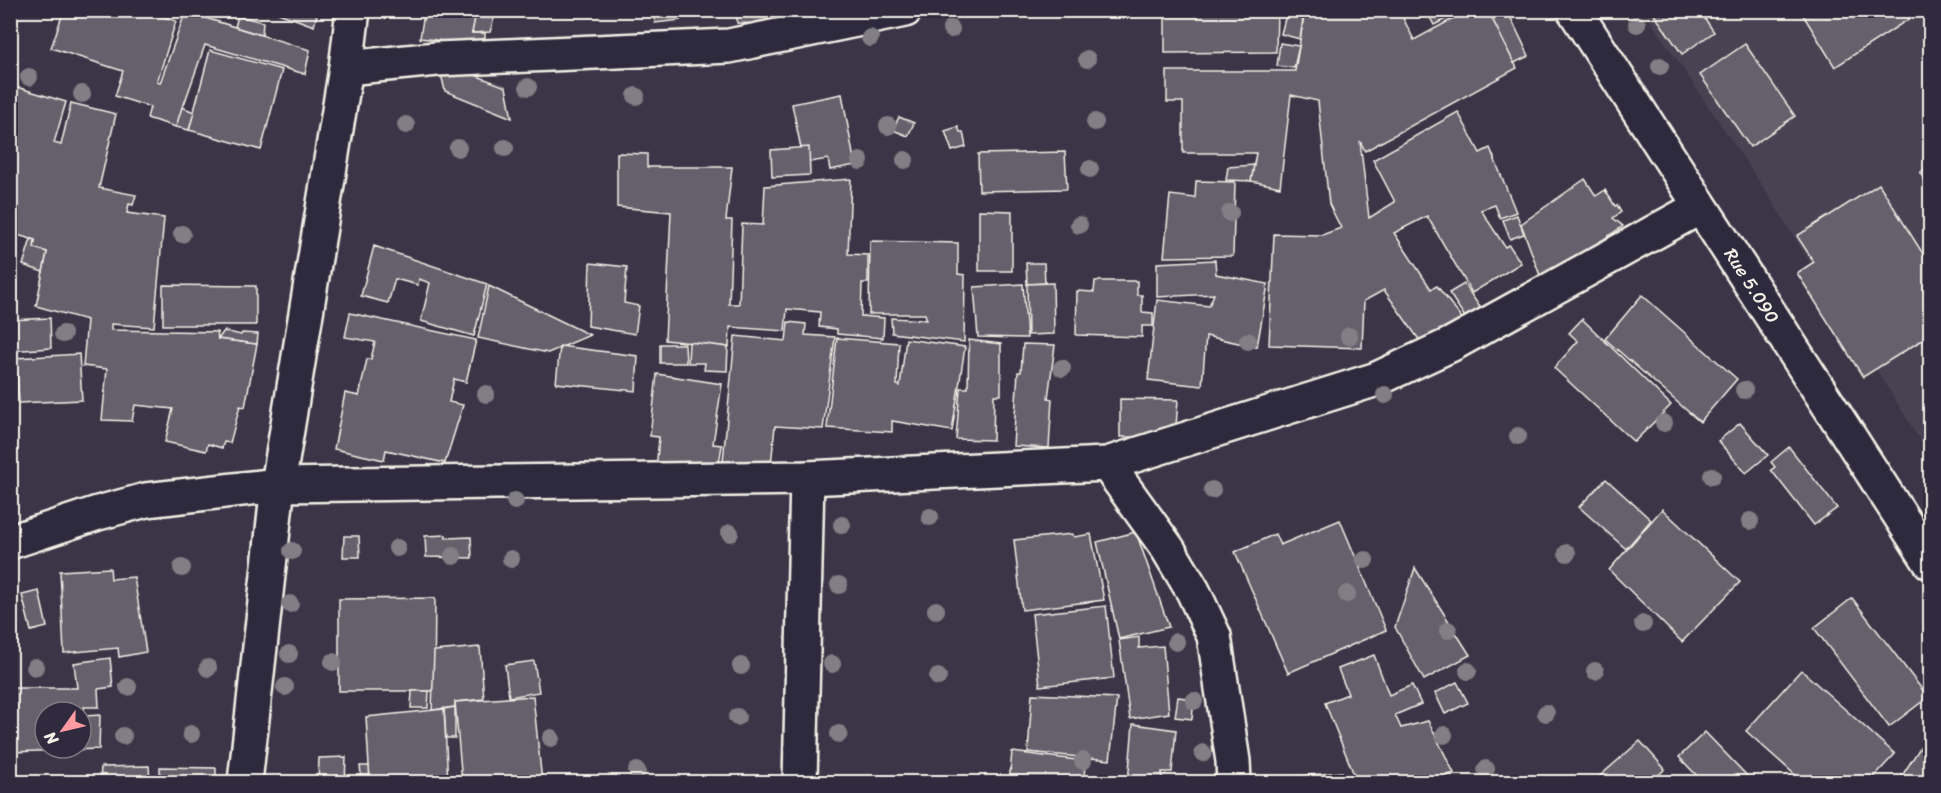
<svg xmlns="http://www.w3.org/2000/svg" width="1941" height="793" font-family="Sriracha,sans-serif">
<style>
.built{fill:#484352}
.building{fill:#65616c;stroke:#f4f1e8;stroke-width:1.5;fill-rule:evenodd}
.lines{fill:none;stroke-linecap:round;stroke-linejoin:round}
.minor-casing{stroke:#f4f1e8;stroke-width:38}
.minor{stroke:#2f2a3d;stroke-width:33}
.tree{fill:#827e85}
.labels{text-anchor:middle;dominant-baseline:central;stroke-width:5;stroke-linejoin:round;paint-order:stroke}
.street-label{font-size:18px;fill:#f4f1e8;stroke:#2f2a3d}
</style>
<rect width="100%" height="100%" fill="#3b3647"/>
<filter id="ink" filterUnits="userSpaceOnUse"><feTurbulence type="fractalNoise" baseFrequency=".0167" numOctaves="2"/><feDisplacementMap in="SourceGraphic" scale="12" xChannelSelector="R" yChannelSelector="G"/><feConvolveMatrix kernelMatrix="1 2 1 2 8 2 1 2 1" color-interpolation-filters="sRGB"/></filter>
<g filter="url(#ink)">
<polygon class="built" points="1644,11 1930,11 1930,456 1767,193"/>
<g class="building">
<polygon points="56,10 143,10 176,21 157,82 160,83 184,16 167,10 187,10 186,12 310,50 305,74 205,45 176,127 147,118 150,107 115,96 123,71 51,48 63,13"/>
<polygon points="270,10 318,10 314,26"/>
<polygon points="439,10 488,10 488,14"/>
<polygon points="662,10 680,10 680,20 655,23 653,12"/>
<polygon points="737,10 766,10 766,24 737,23"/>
<polygon points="1165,10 1277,10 1276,52 1165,53"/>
<polygon points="1305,10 1399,10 1414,40 1469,10 1488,10 1517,68 1365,151 1360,141 1369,218 1395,202 1373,160 1458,112 1480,153 1490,148 1516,212 1500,218 1495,205 1481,210 1505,247 1509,245 1521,263 1472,293 1427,216 1394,233 1431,289 1437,286 1464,321 1425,348 1384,290 1364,301 1362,348 1269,345 1274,234 1322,235 1341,228 1329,204 1318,101 1291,95 1280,187 1251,181 1256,153 1183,153 1183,102 1167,102 1167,71 1295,71"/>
<polygon points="1430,10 1445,10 1448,18 1434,25 1427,12"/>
<polygon points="1488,10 1507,10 1529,56 1514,63"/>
<polygon points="1651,10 1699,10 1714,32 1682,54"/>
<polygon points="1800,10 1930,10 1930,25 1921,11 1835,67"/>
<polygon points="424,13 476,16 472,33 485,33 485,46 420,38"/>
<polygon points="1286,15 1303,19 1300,39 1281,34"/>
<polygon points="238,16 263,22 262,35 235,27"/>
<polygon points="475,18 494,18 490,32 472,33"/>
<polygon points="1280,43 1299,46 1294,68 1277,66"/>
<polygon points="1745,44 1795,116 1750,147 1700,75"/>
<polygon points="210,50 282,70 261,150 189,130"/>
<polygon points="438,61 506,87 512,118 445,91"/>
<polygon points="10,85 66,102 54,143 61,145 71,103 116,114 99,188 136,195 133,205 129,204 127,213 164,218 154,327 111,324 111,330 217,332 218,339 257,344 245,407 240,406 230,443 224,442 222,448 208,444 206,451 165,442 173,409 135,405 132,421 102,420 107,369 83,366 87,320 36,306 47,252 34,248 35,240 10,233"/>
<polygon points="842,94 855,165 830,170 828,159 804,163 792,104"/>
<polygon points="182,107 194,112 189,130 176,127"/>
<polygon points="899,117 914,123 908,136 893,130"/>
<polygon points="958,127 960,132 963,132 966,147 952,151 945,131"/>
<polygon points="809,147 810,175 772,177 771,150"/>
<polygon points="1065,152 1067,189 979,191 978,154"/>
<polygon points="617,153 647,154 647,167 732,167 726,220 732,220 729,304 739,304 742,224 763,225 765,186 851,179 848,254 868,255 868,283 862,283 861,316 884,318 883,338 837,334 837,329 819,327 820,312 787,309 785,331 730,327 729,347 665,340 671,212 617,207"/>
<polygon points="1254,165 1251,181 1226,180 1228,167"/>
<polygon points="1930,165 1930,188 1920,173"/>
<polygon points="1585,179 1596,196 1605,190 1615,206 1617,205 1621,212 1613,218 1623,226 1566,265 1564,263 1541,278 1521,224"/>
<polygon points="1196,181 1235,182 1233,256 1164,257 1170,195 1195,198"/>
<polygon points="1879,184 1930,265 1930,335 1863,377 1797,273 1814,262 1797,236"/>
<polygon points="979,210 1012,211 1012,271 979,271"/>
<polygon points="1517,215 1524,234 1510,239 1503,220"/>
<polygon points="31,239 35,240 34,248 47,252 43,272 23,265"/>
<polygon points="870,241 958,243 958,274 965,275 964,342 892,333 891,318 927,320 925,314 869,314"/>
<polygon points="374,246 487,284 474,336 421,321 430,283 419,279 418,285 395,279 388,303 361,296"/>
<polygon points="1215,260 1216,274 1268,284 1257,347 1206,336 1202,386 1148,380 1157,300 1209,306 1214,294 1157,297 1157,263"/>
<polygon points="590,263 627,267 624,303 639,306 635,334 588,326"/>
<polygon points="1026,263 1044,263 1045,283 1027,284"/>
<polygon points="1095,281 1137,281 1137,295 1142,295 1142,312 1153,313 1153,326 1142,326 1142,337 1076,335 1077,291 1094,292"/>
<polygon points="1053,283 1054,334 1028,335 1027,284"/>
<polygon points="1023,284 1027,338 978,337 974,287"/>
<polygon points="1464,284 1484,313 1469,323 1449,293"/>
<polygon points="163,285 256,286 256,325 163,325"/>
<polygon points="489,286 590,335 548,353 478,338"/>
<polygon points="1642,295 1737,379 1700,422 1605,339"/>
<polygon points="350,313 476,340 466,382 454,379 449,402 463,405 445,463 386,450 384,460 334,449 345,393 359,396 367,359 371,359 375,342 345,337"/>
<polygon points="50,318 51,348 10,351 10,320"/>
<polygon points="1582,319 1671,405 1634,442 1554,368 1578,341 1569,333"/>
<polygon points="788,322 806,324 805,335 835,337 823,429 775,426 771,465 723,461 735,336 786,341"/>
<polygon points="224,331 241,335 242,333 258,334 257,344 218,339"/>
<polygon points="837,338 899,343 897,385 900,386 906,339 965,347 952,431 892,421 892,432 827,428"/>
<polygon points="969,340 1001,344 1001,395 994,395 993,440 956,439 960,388 968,388"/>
<polygon points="689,342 728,347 727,371 704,370 705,363 688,363"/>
<polygon points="660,344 685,344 686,363 660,363"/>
<polygon points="1023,344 1055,345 1048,398 1052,399 1049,448 1013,446 1018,372 1021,372"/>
<polygon points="560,346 638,356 636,391 556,383"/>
<polygon points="79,354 82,400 19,403 16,358"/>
<polygon points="657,374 722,384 713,444 722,445 718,470 656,470 659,437 650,436"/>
<polygon points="1120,399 1178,400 1176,426 1145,437 1120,437"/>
<polygon points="1740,423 1768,455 1746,473 1718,441"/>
<polygon points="1789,447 1837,508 1814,525 1771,470 1775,467 1771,462"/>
<polygon points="1606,479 1651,520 1626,549 1579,507"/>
<polygon points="1662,509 1740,582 1682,642 1609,570"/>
<polygon points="1340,520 1386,630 1288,673 1235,552 1275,534 1280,545"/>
<polygon points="1136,532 1169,627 1119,639 1097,542"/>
<polygon points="1072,534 1074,537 1091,534 1104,600 1022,610 1014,540"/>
<polygon points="446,535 446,538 471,537 472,558 426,557 425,536"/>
<polygon points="344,536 359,536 360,557 343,557"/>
<polygon points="110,568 111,579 134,577 146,652 119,657 118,648 64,653 60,571"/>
<polygon points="1415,568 1470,655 1424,680 1395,627"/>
<polygon points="39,591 47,627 31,631 22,595"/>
<polygon points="435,598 434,691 339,691 339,599"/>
<polygon points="1852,598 1928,697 1889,727 1814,628"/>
<polygon points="1106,606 1114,678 1040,686 1032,614"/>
<polygon points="1139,637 1139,648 1163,646 1169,713 1130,719 1119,640"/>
<polygon points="480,647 484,699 455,702 455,707 432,710 434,651"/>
<polygon points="1374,655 1389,695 1412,685 1421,704 1395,715 1401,728 1428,721 1454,773 1429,782 1357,782 1325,703 1348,694 1338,669"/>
<path d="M 110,658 L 113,687 L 98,689 L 99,707 L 84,707 L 85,716 L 100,715 L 99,749 L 10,752 L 10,688 L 77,688 L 74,663 ZM 45,712 L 81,712 L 81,748 L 45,748 Z"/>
<polygon points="534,661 539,692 509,697 505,665"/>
<polygon points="1801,670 1895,754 1869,782 1803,782 1746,731"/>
<polygon points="1457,682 1468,703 1445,714 1435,693"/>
<polygon points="412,691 429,691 428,708 411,708"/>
<polygon points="1032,694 1117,698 1110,760 1028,752"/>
<polygon points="533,696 542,782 462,782 455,702"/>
<polygon points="1178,697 1194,699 1192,719 1175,717"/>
<polygon points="455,707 455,738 446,738 444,709"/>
<polygon points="444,709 448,782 370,782 366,717"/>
<polygon points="1133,724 1176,730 1172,772 1162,772 1162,778 1156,778 1156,782 1128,782"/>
<polygon points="1705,732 1753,782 1703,782 1679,757"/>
<polygon points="1930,732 1930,782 1898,782"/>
<polygon points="1640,741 1665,769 1651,782 1593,782"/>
<polygon points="1012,752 1085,761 1084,782 1009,782"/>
<polygon points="346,757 345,782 318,782 319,758"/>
<polygon points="149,766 150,782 100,782 101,767"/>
<polygon points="360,766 369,766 370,782 362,782"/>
<polygon points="160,767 216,768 216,782 160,782"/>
<polygon points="1342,772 1343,782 1268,782 1268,779"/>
</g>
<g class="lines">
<g class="minor-casing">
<g id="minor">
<path id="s1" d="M 1574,10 L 1930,562"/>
<polyline points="346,68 437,59 729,46 905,10"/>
<polyline points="1107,464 1168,549 1193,591 1214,636 1233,761 1234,782"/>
<polyline points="10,542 98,513 146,500 278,485 807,478 1107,464 1377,379 1452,344 1700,207"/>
<polyline points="245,782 278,485 346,68 353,10"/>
<polyline points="800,782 807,478"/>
</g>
</g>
<use href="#minor" class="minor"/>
</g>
<g class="tree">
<circle cx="1637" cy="24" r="9"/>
<circle cx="951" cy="29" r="9"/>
<circle cx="870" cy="38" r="9"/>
<circle cx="1087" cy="59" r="9"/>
<circle cx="1660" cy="66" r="9"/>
<circle cx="29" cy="77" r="9"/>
<circle cx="528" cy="87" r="9"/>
<circle cx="82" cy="94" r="9"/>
<circle cx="636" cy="96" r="9"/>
<circle cx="1095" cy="122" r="9"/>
<circle cx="406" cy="125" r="9"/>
<circle cx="888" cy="126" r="9"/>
<circle cx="458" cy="148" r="9"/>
<circle cx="505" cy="148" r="9"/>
<circle cx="905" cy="160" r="9"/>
<circle cx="860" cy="161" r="9"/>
<circle cx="1090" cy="169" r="9"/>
<circle cx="1230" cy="213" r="9"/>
<circle cx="1079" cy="225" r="9"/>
<circle cx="182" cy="234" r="9"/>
<circle cx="63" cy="334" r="9"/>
<circle cx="1349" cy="336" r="9"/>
<circle cx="1248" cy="341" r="9"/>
<circle cx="1062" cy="368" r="9"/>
<circle cx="1744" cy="390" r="9"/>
<circle cx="486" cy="394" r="9"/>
<circle cx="1385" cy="395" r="9"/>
<circle cx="1664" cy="423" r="9"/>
<circle cx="1518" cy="436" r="9"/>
<circle cx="1712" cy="476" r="9"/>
<circle cx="1212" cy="490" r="9"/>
<circle cx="515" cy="501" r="9"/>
<circle cx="930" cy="517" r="9"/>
<circle cx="1750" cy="521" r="9"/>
<circle cx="842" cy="525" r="9"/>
<circle cx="730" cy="533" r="9"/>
<circle cx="397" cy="548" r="9"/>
<circle cx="292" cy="551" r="9"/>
<circle cx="1567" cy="553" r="9"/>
<circle cx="453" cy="556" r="9"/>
<circle cx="511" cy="559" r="9"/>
<circle cx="1365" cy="560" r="9"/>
<circle cx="182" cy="568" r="9"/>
<circle cx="839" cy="585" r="9"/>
<circle cx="1347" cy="594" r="9"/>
<circle cx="290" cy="604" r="9"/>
<circle cx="936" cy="610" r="9"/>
<circle cx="1643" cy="624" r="9"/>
<circle cx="1448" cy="630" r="9"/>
<circle cx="1176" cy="642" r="9"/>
<circle cx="289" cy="654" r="9"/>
<circle cx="333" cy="662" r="9"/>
<circle cx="832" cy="664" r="9"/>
<circle cx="741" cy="666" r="9"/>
<circle cx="35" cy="667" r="9"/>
<circle cx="208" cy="668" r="9"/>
<circle cx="1468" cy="671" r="9"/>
<circle cx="1595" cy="671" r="9"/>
<circle cx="938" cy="677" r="9"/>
<circle cx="128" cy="687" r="9"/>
<circle cx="285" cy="687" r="9"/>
<circle cx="1194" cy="701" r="9"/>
<circle cx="1546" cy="713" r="9"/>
<circle cx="737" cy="717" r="9"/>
<circle cx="191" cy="734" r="9"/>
<circle cx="839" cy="734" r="9"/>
<circle cx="1444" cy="735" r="9"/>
<circle cx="123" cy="736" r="9"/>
<circle cx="551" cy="738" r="9"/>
<circle cx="1203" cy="753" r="9"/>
<circle cx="1083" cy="761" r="9"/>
<circle cx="1486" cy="769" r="9"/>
<circle cx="637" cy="771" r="9"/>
</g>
</g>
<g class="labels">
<g class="street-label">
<text stroke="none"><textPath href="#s1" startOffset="328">Rue 5.090</textPath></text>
</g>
</g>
<rect width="1941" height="793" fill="none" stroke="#2f2a3d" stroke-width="36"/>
<rect x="18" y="18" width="1905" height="757" fill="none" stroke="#f4f1e8" stroke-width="2" filter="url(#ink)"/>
<g transform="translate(63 730) rotate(236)"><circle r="28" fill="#2f2a3d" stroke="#7e7a81" stroke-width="1.5"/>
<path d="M0-4.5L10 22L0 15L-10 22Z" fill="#ff9aa2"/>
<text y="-9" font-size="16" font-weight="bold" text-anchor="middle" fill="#f4f1e8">N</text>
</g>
</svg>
